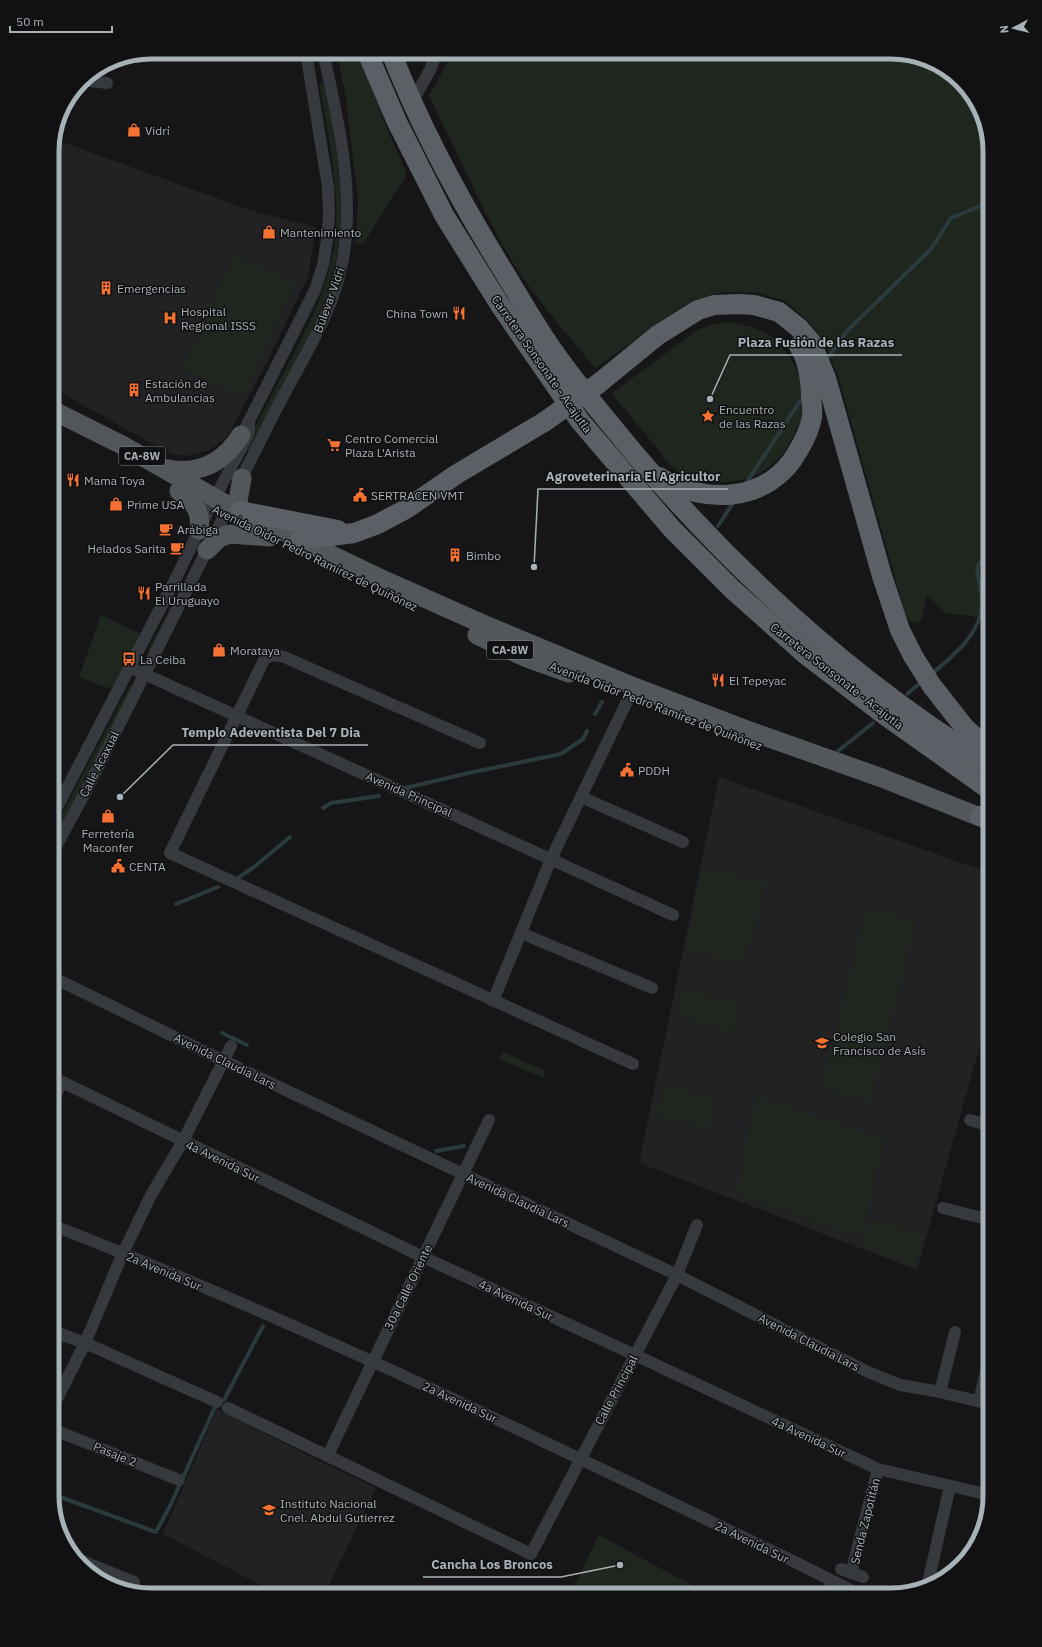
<svg xmlns="http://www.w3.org/2000/svg" width="1042" height="1647" font-family="'IBM Plex Sans',sans-serif">
<style>
.built{fill:#222225}
.green{fill:#1f261d}
.water{fill:#2b3a3c}
.lines{fill:none;stroke-linecap:round;stroke-linejoin:round}
.stream{stroke:#2b3a3c;stroke-width:4}
.minor{stroke:#36393d;stroke-width:12}
.primary{stroke:#52575c;stroke-width:19}
.trunk{stroke:#5a6065;stroke-width:20}
.trunk-bridge{stroke:#5a6065;stroke-width:20}
.labels{text-anchor:middle;dominant-baseline:central;stroke-width:3;stroke-linejoin:round;paint-order:stroke}
.shield{fill:#111113;stroke:#7a8286;stroke-width:1}
.shield-label{font-size:11px;font-weight:bold;fill:#a7b2b8}
.poi-label{font-size:12px;fill:#a7b2b8;stroke:#111113;text-anchor:start}
.street-label{font-size:12px;fill:#a7b2b8;stroke:#111113}
.rim{fill:none;stroke:#a7b2b8;stroke-width:5}
.leader{fill:none;stroke:#a7b2b8;stroke-width:1.5}
.callout-dot{fill:#a7b2b8;stroke:#111113;stroke-width:1.5}
.callout-label{font-size:13px;text-anchor:middle;font-weight:bold;fill:#a7b2b8;stroke:#111113;stroke-width:3;stroke-linejoin:round;paint-order:stroke}
</style>
<rect width="100%" height="100%" fill="#161618"/>
<g class="built">
<polygon points="54,139 252,211 316,227 308,277 268,360 228,436 210,450 187,456 173,454 136,435 52,387 52,145"/>
<polygon points="719,777 990,873 990,1009 917,1270 639,1163"/>
<polygon points="217,1409 321,1462 376,1488 324,1595 280,1595 163,1534"/>
</g>
<g class="green">
<polygon points="337,52 359,52 388,131 407,174 363,244 356,243 358,201 346,99"/>
<path d="M 452,52 L 897,52 L 946,69 L 980,107 L 990,151 L 990,610 L 987,618 L 946,613 L 927,596 L 921,621 L 914,623 L 906,617 L 838,376 L 826,345 L 810,323 L 785,301 L 758,293 L 722,292 L 699,299 L 684,306 L 595,368 C 569,337 542,306 519,272 C 487,223 465,167 438,115 L 429,95 L 449,60 Z"/>
<path d="M 320,84 L 323,84 L 325,86 C 334,139 347,194 338,249 C 331,297 308,339 285,381 C 273,404 260,428 248,451 L 244,449 C 258,421 273,393 288,365 C 307,328 328,289 334,247 C 341,193 329,139 320,87 Z"/>
<polygon points="234,255 296,284 243,397 182,368"/>
<path d="M 728,322 C 742,325 756,327 768,334 C 776,338 782,347 787,354 C 800,371 807,395 802,416 C 801,422 797,428 795,433 C 780,465 758,481 722,482 C 706,483 689,480 676,470 C 668,465 662,454 656,447 C 641,429 626,411 612,393 L 697,330 L 713,324 Z"/>
<polygon points="183,584 149,652 149,648"/>
<polygon points="101,615 140,634 114,687 107,688 79,677"/>
<polygon points="130,685 132,686 133,688 52,843 52,833"/>
<polygon points="702,869 768,882 744,964 686,950"/>
<polygon points="866,909 916,921 871,1103 821,1087"/>
<polygon points="680,988 740,1003 733,1032 677,1016"/>
<polygon points="503,1052 546,1071 543,1078 499,1059"/>
<polygon points="662,1086 713,1098 709,1129 656,1115"/>
<polygon points="756,1096 885,1139 861,1238 736,1194"/>
<polygon points="869,1218 924,1235 915,1264 860,1246"/>
<polygon points="599,1535 710,1595 570,1595"/>
</g>
<polygon class="water" points="421,1590 432,1591 447,1595 404,1595"/>
<g class="lines">
<g class="stream">
<polyline points="827,359 846,332 931,249 951,218 990,202"/>
<polyline points="745,485 804,395"/>
<polyline points="718,526 733,503"/>
<path d="M 934,672 C 954,655 981,633 982,604 C 982,592 978,579 977,567 L 990,549"/>
<polyline points="907,694 920,683"/>
<polyline points="595,714 602,702"/>
<polyline points="838,751 873,723"/>
<polyline points="405,788 473,772 561,754 583,739 587,731"/>
<polyline points="323,808 331,803 379,796"/>
<polyline points="238,878 254,867 290,837"/>
<polyline points="176,904 218,887"/>
<polyline points="222,1033 247,1045"/>
<polyline points="436,1151 464,1146"/>
<polyline points="224,1400 263,1326"/>
<polyline points="52,1494 156,1532 170,1506 215,1407"/>
</g>
<g class="minor">
<polyline points="82,80 107,83"/>
<polyline points="412,102 430,70 437,52"/>
<polyline points="245,429 315,290 323,265 327,240 329,215 328,187 306,52"/>
<path d="M 239,483 C 255,452 270,420 287,389 C 309,348 335,306 343,259 C 355,190 338,119 323,52"/>
<polyline points="129,667 673,915"/>
<polyline points="480,743 284,657 272,655 265,658 170,853 633,1064"/>
<polyline points="581,797 683,842"/>
<polyline points="52,817 177,576 210,507 247,437 249,430 249,421"/>
<polyline points="52,854 87,789 232,500"/>
<polyline points="521,933 652,988"/>
<polyline points="52,977 224,1061 677,1275 866,1371 900,1385 935,1391 990,1404"/>
<polyline points="493,1001 551,859 634,687"/>
<polyline points="52,1077 423,1257 635,1355 878,1469 990,1495"/>
<polyline points="52,1102 62,1082"/>
<polyline points="970,1120 990,1126"/>
<polyline points="943,1208 990,1220"/>
<path d="M 52,1225 C 306,1324 551,1445 797,1563 L 861,1595"/>
<polyline points="52,1331 85,1343 217,1402"/>
<polyline points="940,1392 955,1332"/>
<polyline points="979,1401 990,1355"/>
<polyline points="228,1408 531,1554 677,1275 697,1225"/>
<polyline points="52,1409 85,1343 123,1253 150,1197 184,1139 231,1046"/>
<polyline points="52,1429 179,1480"/>
<polyline points="328,1455 489,1120"/>
<polyline points="80,1560 134,1582 131,1590"/>
<polyline points="841,1569 863,1577"/>
<polyline points="851,1573 878,1469"/>
<polyline points="927,1587 950,1486"/>
<polyline points="826,1595 833,1581"/>
</g>
<g class="primary">
<polyline points="52,410 122,445 229,506 386,581 485,625 634,687 744,729 882,778 990,821"/>
<path d="M 168,469 C 200,475 224,462 241,435"/>
<path d="M 179,491 C 194,503 202,510 199,530"/>
<polyline points="240,511 238,501 242,478"/>
<polyline points="207,550 219,538 230,534 269,537"/>
<polyline points="477,635 527,658 569,673"/>
</g>
<g class="trunk">
<polyline points="367,52 397,122 444,215 500,305 580,421 672,529 733,590 805,654 882,713 990,790"/>
<path d="M 391,52 C 421,129 460,201 504,272 C 521,300 537,329 557,356 C 581,390 608,421 634,453 C 736,573 855,682 990,765"/>
<polyline points="598,384 658,335 698,310 714,305 739,304 754,305 779,312 799,328 811,342 826,378 882,576 900,630 913,656 932,686 965,728 990,750"/>
<path d="M 659,477 C 705,506 770,502 798,451 C 804,441 810,429 812,417 C 813,409 811,400 811,392 C 810,377 808,359 799,346"/>
<polyline points="240,511 338,530"/>
<polyline points="300,540 354,533 378,524 406,509 457,474 544,422"/>
<polyline points="980,816 990,814"/>
</g>
<polyline class="trunk-bridge" points="544,422 598,384"/>
</g>
<defs>
<g id="shop-bare" transform="scale(1.08)"><path d="M-5-2.5h2.3a2.7 3.5 0 0 1 5.4 0H5L5.5 6h-11ZM-1.5-2.5h3a1.5 2.3 0 0 0-3 0Z" fill="#f47131" stroke="#111113" stroke-width="2.5" paint-order="stroke"/></g>
<g id="building-bare" transform="scale(1.08)"><path d="M-4-6H4V6H1V3H-1V6H-4ZM-2.5-4.3h1.7v1.8h-1.7ZM.8-4.3h1.7v1.8H.8ZM-2.5-1h1.7V.8h-1.7ZM.8-1h1.7V.8H.8Z" fill="#f47131" stroke="#111113" stroke-width="2.5" paint-order="stroke"/></g>
<g id="restaurant-bare" transform="scale(1.08)"><path d="M-5-6h1v4h1v-4h1v4h1v-4h1v5L-1.5 .5V6h-2V.5L-5-1ZM5-6V6H3V1.5H1.5Q1.5-4 5-6Z" fill="#f47131" stroke="#111113" stroke-width="2.5" paint-order="stroke"/></g>
<g id="hospital-bare" transform="scale(1.08)"><path d="M-5-5h3v3.5h4V-5h3V5h-3V1.5h-4V5h-3Z" fill="#f47131" stroke="#111113" stroke-width="2.5" paint-order="stroke"/></g>
<g id="sight-bare" transform="scale(1.08)"><path d="M0-6L1.8-2.2L6-1.7L2.9 1.2L3.7 5.4L0 3.3L-3.7 5.4L-2.9 1.2L-6-1.7L-1.8-2.2Z" fill="#f47131" stroke="#111113" stroke-width="2.5" paint-order="stroke"/></g>
<g id="supermarket-bare" transform="scale(1.08)"><path d="M-6-5.5h2.5l.6 2H6L4.5 2H-2.5L-4.4-4H-6ZM-1.5 3.2a1.3 1.3 0 1 0 .1 0ZM3 3.2a1.3 1.3 0 1 0 .1 0Z" fill="#f47131" stroke="#111113" stroke-width="2.5" paint-order="stroke"/></g>
<g id="civic-bare" transform="scale(1.08)"><path d="M-.6-6.5H3V-4.5H.6V-3L4-1V1h2V6H-6V1h2V-1L-.6-3ZM-1.2 2.5V6h2.4V2.5Z" fill="#f47131" stroke="#111113" stroke-width="2.5" paint-order="stroke"/></g>
<g id="cafe-bare" transform="scale(1.08)"><path d="M-5.5-4.5H6V0H3Q3 3.5 0 3.5H-2.5Q-5.5 3.5-5.5 0ZM3-3.2v2h1.7v-2ZM-6 4.5H4V6H-6Z" fill="#f47131" stroke="#111113" stroke-width="2.5" paint-order="stroke"/></g>
<g id="bus-bare" transform="scale(1.08)"><path d="M-5-6H5V4H4V6H2V4H-2V6H-4V4H-5ZM-3.5-4V0h7V-4ZM-3.5 1.2v1.5H-2V1.2ZM2 1.2v1.5H3.5V1.2Z" fill="#f47131" stroke="#111113" stroke-width="2.5" paint-order="stroke"/></g>
<g id="school-bare" transform="scale(1.08)"><path d="M0-5L7-2L0 1L-7-2ZM-4 1L0 2.5L4 1V4Q0 6-4 4Z" fill="#f47131" stroke="#111113" stroke-width="2.5" paint-order="stroke"/></g>
</defs>
<g fill-rule="evenodd">
<use href="#shop-bare" x="134" y="130"/>
<use href="#shop-bare" x="269" y="232"/>
<use href="#building-bare" x="106" y="288"/>
<use href="#restaurant-bare" x="459" y="313"/>
<use href="#hospital-bare" x="170" y="318"/>
<use href="#building-bare" x="134" y="390"/>
<use href="#sight-bare" x="708" y="416"/>
<use href="#supermarket-bare" x="334" y="445"/>
<use href="#restaurant-bare" x="73" y="480"/>
<use href="#civic-bare" x="360" y="495"/>
<use href="#shop-bare" x="116" y="504"/>
<use href="#cafe-bare" x="166" y="529"/>
<use href="#cafe-bare" x="177" y="548"/>
<use href="#building-bare" x="455" y="555"/>
<use href="#restaurant-bare" x="144" y="593"/>
<use href="#shop-bare" x="219" y="650"/>
<use href="#bus-bare" x="129" y="659"/>
<use href="#restaurant-bare" x="718" y="680"/>
<use href="#civic-bare" x="627" y="770"/>
<use href="#shop-bare" x="108" y="816"/>
<use href="#civic-bare" x="118" y="866"/>
<use href="#school-bare" x="822" y="1043"/>
<use href="#school-bare" x="269" y="1510"/>
</g>
<g class="labels">
<g class="shield">
<rect x="119" y="447" width="46" height="18" rx="3"/>
<rect x="487" y="641" width="46" height="18" rx="3"/>
</g>
<g class="shield-label">
<text x="142" y="456">CA-8W</text>
<text x="510" y="650">CA-8W</text>
</g>
<g class="poi-label">
<text x="145" y="130">Vidrí</text>
<text x="280" y="232">Mantenimiento</text>
<text x="117" y="288">Emergencias</text>
<text x="181" y="311">Hospital<tspan x="181" dy="14">Regional ISSS</tspan></text>
<text x="448" y="313" text-anchor="end">China Town</text>
<text x="145" y="383">Estación de<tspan x="145" dy="14">Ambulancias</tspan></text>
<text x="719" y="409">Encuentro<tspan x="719" dy="14">de las Razas</tspan></text>
<text x="345" y="438">Centro Comercial<tspan x="345" dy="14">Plaza L'Arista</tspan></text>
<text x="84" y="480">Mama Toya</text>
<text x="371" y="495">SERTRACEN VMT</text>
<text x="127" y="504">Prime USA</text>
<text x="177" y="529">Arábiga</text>
<text x="166" y="548" text-anchor="end">Helados Sarita</text>
<text x="466" y="555">Bimbo</text>
<text x="155" y="586">Parrillada<tspan x="155" dy="14">El Uruguayo</tspan></text>
<text x="230" y="650">Morataya</text>
<text x="140" y="659">La Ceiba</text>
<text x="729" y="680">El Tepeyac</text>
<text x="638" y="770">PDDH</text>
<text x="108" y="833" text-anchor="middle">Ferretería<tspan x="108" dy="14">Maconfer</tspan></text>
<text x="129" y="866">CENTA</text>
<text x="833" y="1036">Colegio San<tspan x="833" dy="14">Francisco de Asís</tspan></text>
<text x="280" y="1503">Instituto Nacional<tspan x="280" dy="14">Cnel. Abdul Gutierrez</tspan></text>
</g>
<g class="street-label">
<text transform="translate(329 300) rotate(-70)">Bulevar Vidri</text>
<text transform="translate(542 364) rotate(55)">Carretera Sonsonate - Acajutla</text>
<text transform="translate(315 558) rotate(26)">Avenida Oidor Pedro Ramírez de Quiñónez</text>
<text transform="translate(837 676) rotate(38)">Carretera Sonsonate - Acajutla</text>
<text transform="translate(656 706) rotate(21)">Avenida Oidor Pedro Ramírez de Quiñónez</text>
<text transform="translate(99 764) rotate(-63)">Calle Acaxual</text>
<text transform="translate(409 794) rotate(24)">Avenida Principal</text>
<text transform="translate(225 1061) rotate(26)">Avenida Claudia Lars</text>
<text transform="translate(223 1161) rotate(26)">4a Avenida Sur</text>
<text transform="translate(518 1200) rotate(25)">Avenida Claudia Lars</text>
<text transform="translate(164 1271) rotate(23)">2a Avenida Sur</text>
<text transform="translate(408 1287) rotate(-64)">30a Calle Oriente</text>
<text transform="translate(516 1300) rotate(25)">4a Avenida Sur</text>
<text transform="translate(809 1342) rotate(27)">Avenida Claudia Lars</text>
<text transform="translate(616 1390) rotate(-62)">Calle Principal</text>
<text transform="translate(460 1402) rotate(25)">2a Avenida Sur</text>
<text transform="translate(809 1437) rotate(25)">4a Avenida Sur</text>
<text transform="translate(115 1454) rotate(22)">Pasaje 2</text>
<text transform="translate(865 1521) rotate(-76)">Senda Zapotitán</text>
<text transform="translate(752 1542) rotate(26)">2a Avenida Sur</text>
</g>
</g>
<path d="M0 0H1042V1647H0ZM151 59H891A92 92 0 0 1 983 151V1496A92 92 0 0 1 891 1588H151A92 92 0 0 1 59 1496V151A92 92 0 0 1 151 59Z" fill="#111113" fill-rule="evenodd"/>
<path class="rim" d="M151 59H891A92 92 0 0 1 983 151V1496A92 92 0 0 1 891 1588H151A92 92 0 0 1 59 1496V151A92 92 0 0 1 151 59Z"/>
<path class="leader" d="M710 399L730 355H902M534 567L538 489H728M120 797L173 745H368M620 1565L561 1577H423"/>
<g class="callout-dot">
<circle cx="710" cy="399" r="4"/>
<circle cx="534" cy="567" r="4"/>
<circle cx="120" cy="797" r="4"/>
<circle cx="620" cy="1565" r="4"/>
</g>
<g class="callout-label">
<text x="816" y="347">Plaza Fusión de las Razas</text>
<text x="633" y="481">Agroveterinaria El Agricultor</text>
<text x="271" y="737">Templo Adeventista Del 7 Dia</text>
<text x="492" y="1569">Cancha Los Broncos</text>
</g>
<g transform="translate(1014 28) rotate(263)" stroke="#111113" stroke-width="3" paint-order="stroke">
<path d="M0-3L7 15L0 10L-7 15Z" fill="#a7b2b8"/>
<text y="-6" font-size="11" font-weight="bold" text-anchor="middle" fill="#a7b2b8">N</text>
</g>
<path d="M10 26v6h102v-6" fill="none" stroke="#a7b2b8" stroke-width="2"/>
<text x="16" y="26" font-size="12" fill="#a7b2b8" stroke="#111113" stroke-width="3" paint-order="stroke">50 m</text>
</svg>
